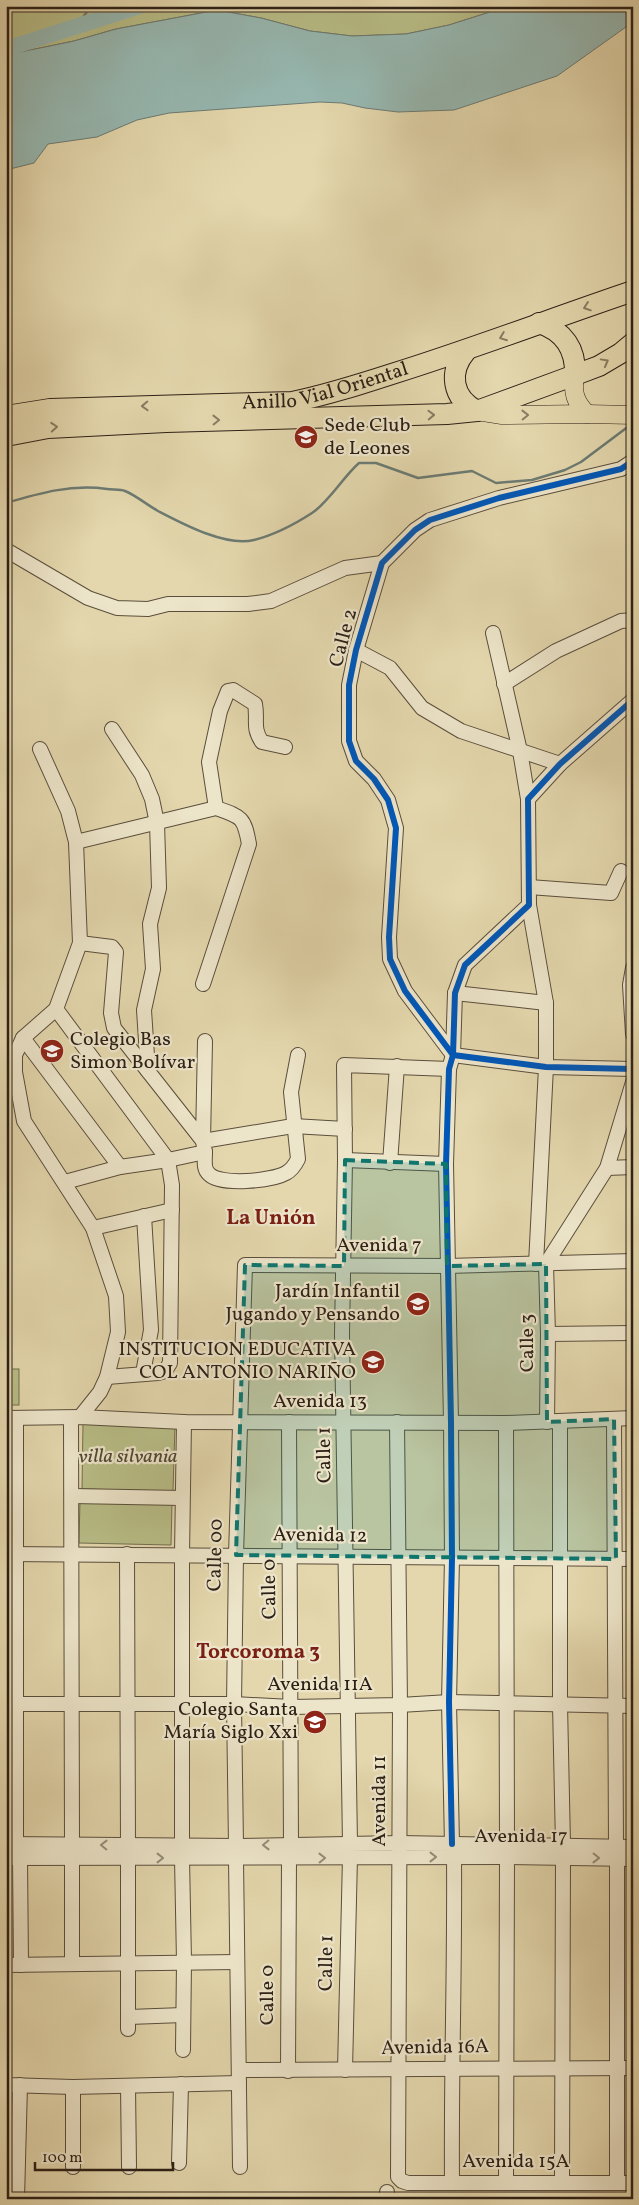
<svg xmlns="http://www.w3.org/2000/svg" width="639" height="2205" font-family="Vollkorn,serif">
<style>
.green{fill:#b8bd87;stroke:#726e4f}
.water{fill:#97b8b1;stroke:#6c7b73}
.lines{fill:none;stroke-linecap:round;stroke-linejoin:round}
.stream{stroke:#6c7b73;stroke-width:2.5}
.river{stroke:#97b8b1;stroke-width:16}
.minor-casing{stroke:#5a4e3c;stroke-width:16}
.major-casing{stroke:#2c2017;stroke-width:19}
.highway-casing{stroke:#2c2017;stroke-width:22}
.minor{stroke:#ede5ca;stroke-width:14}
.major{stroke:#e4d7ad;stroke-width:18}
.highway{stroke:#e4d7ad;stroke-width:20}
.cycleway-casing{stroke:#ede5ca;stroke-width:9}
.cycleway{stroke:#0057b8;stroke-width:6}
.oneway{stroke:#887c62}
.oneway2{stroke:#968c79}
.marked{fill:#0f766e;fill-opacity:0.2;stroke:#0f766e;stroke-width:4;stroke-dasharray:10 6;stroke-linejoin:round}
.labels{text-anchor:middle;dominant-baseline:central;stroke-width:4.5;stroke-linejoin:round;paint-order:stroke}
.street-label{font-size:20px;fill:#2c2017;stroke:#ede5ca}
.poi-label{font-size:20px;fill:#2c2017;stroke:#ede5ca;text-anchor:end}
.park-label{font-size:20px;font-style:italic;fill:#4f4733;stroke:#ede5ca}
.neighbourhood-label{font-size:21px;font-weight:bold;fill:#7a1f14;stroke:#ede5ca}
</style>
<rect width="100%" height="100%" fill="#e4d7ad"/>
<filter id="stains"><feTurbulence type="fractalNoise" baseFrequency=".004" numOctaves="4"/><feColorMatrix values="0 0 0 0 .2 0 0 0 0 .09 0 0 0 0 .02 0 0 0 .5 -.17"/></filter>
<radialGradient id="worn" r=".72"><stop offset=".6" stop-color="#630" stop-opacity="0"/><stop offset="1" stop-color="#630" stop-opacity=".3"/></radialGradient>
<g class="green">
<polygon points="6,6 509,6 449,25 406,34 352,36 310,31 261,18 217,10 116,29 74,41 6,55"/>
<rect x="6" y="1369" width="13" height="36"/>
<polygon points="83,1423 175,1425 173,1491 82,1489"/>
<polygon points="80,1501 172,1503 171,1545 79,1543"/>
</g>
<polygon class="water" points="509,6 633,6 633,22 557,76 454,110 398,112 365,108 342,103 320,102 169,113 137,120 97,137 48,144 34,163 6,170 6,55 74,41 116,29 217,10 261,18 310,31 352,36 406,34 449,25"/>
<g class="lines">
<g class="stream">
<polyline points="77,26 91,6"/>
<path d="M 6,503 C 40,493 71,484 107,489 C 112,490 120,489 125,491 C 137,496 147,505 158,511 C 183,524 226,547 254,540 C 274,535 295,524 312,513 C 329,502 343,477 359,463 L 376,463 L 418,478 L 472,471 L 496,483 L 532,480 L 565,470 L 581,462 L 633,423"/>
</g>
<polyline class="river" points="6,49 140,6"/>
<g class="minor-casing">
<g id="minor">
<polyline points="633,461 621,469 499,498 430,520 415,530 382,563 356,650 349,685 349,741 356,761 374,779 388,800 396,828 389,937 390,959 405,991 453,1055 546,1067 633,1069"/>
<polyline points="6,550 88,598 117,608 148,609 168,604 248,604 271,601 345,568 382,563"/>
<polyline points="493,633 520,751 528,799"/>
<polyline points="356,650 390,668 422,708 461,731 560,764"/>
<polyline points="504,684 556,651 621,621 633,620"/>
<polyline points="112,729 142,775 152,799 157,823 159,888 150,924 153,969 144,1010 148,1071"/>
<polyline points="40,749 68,811 76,842 80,943 56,1009 23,1038 15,1055 15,1072 24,1121 93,1228 116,1296 118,1332 107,1377 100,1392 80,1417"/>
<path d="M 216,808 L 209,762 L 220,711 L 228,691 L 233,690 L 255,704 C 258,720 252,728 262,742 L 285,747"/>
<path d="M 76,842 L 216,808 C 242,817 244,817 249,844 L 203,984"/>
<polyline points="529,887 611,893 621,871"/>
<polyline points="529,905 546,1003 546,1067 536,1264"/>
<polyline points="80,943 112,947 116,952 111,1013 114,1028 203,1141 205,1041"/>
<polyline points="633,968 630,985 633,1034"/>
<polyline points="455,993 546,1003"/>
<polyline points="56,1009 168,1160 172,1185 170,1363 165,1371 158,1373 107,1377"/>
<polyline points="23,1038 120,1167"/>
<path d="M 205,1152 C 205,1160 203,1169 209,1174 C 220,1186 272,1181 286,1173 C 292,1170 295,1165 298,1159 L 291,1092 L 298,1055"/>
<polyline points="345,1160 446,1164"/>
<polyline points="390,1163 397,1066"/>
<polyline points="607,1168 633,1167"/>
<polyline points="65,1182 120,1167 168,1160 205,1152 203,1141 293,1126 345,1129"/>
<polyline points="93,1228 172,1210"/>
<polyline points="548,1334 633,1333"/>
<polyline points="143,1373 151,1330 144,1216"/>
<polyline points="6,1418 80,1417 184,1422 506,1423 633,1418"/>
<polyline points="71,1419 72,1844"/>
<polyline points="614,1419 616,1846"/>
<polyline points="560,1421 560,1704 563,1845"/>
<polyline points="289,1422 291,1845"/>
<polyline points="397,1422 400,1705 398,2177 402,2181 408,2183 633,2183"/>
<polyline points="547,1422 548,1334 546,1264 607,1168 633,1082"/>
<polyline points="506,1423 507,1845"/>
<polyline points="72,1496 182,1498"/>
<polyline points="6,1554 633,1559"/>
<polyline points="127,1554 128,1845"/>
<polyline points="6,1704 234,1704 291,1707 400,1705 449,1702 633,1706"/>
<polyline points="6,1844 236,1846 400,1843 633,1847"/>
<polyline points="350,1844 342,1334 345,1160 344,1065 449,1069"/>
<polyline points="452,1844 449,1702 452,1558 451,1422 446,1164 449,1069 453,1055 455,993 465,965 529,905 528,799 560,764 633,700"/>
<polyline points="16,1845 16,1418"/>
<polyline points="182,1846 182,1555 184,1422"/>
<polyline points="236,1846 234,1704 236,1555 245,1265 447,1266 633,1261"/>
<polyline points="6,1858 507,1857 633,1859"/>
<polyline points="20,1858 21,1965"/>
<polyline points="128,1858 128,2029"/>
<polyline points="182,1858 184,1962 183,2050"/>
<polyline points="236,1859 240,2167"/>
<polyline points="72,1964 72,1858"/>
<polyline points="6,1965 237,1962"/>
<polyline points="129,2017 183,2015"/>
<polyline points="239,2070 633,2068"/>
<polyline points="345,2070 350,1857"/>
<polyline points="288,2071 289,1859"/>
<polyline points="6,2085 73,2087 239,2083"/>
<polyline points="128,2086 129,2167"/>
<polyline points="179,2163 181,2084"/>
<polyline points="73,2167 73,2087"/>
<polyline points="506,2182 507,1857"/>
<polyline points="562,2182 563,1857"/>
<path d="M 452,2183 C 451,2074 455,1966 454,1857"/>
<polyline points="617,2183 617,1858"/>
<polyline points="17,2199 20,2085"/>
<polyline points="387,2199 387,2192"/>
</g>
</g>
<g class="major-casing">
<g id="major">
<path d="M 575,375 C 572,392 575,402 587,414"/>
<polyline points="477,411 502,415 587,414 633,415"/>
</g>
</g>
<g class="highway-casing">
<g id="highway">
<path d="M 539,323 C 564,331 576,349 575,375"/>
<path d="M 466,351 C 448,372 452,398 477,411"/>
<path id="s1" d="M 6,416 L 50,409 L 292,402 C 327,395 361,384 395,373 C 475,348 553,318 633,291"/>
<polyline points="6,436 48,428 166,422 447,414 477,411 575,375 599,366 621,353 633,343"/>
</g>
</g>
<use href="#minor" class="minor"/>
<use href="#major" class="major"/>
<use href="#highway" class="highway"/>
<g class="cycleway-casing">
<g id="cycleway">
<polyline points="633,461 621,469 499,498 430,520 415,530 382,563 356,650 349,685 349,741 356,761 374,779 388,800 396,828 389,937 390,959 405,991 453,1055 546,1067 633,1069"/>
<polyline points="452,1844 449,1702 452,1558 451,1422 446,1164 449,1069 453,1055 455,993 465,965 529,905 528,799 560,764 633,700"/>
</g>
</g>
<use href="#cycleway" class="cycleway"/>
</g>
<defs><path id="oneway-chevron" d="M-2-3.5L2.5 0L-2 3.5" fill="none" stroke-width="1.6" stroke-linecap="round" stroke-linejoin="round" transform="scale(1.25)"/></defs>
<g class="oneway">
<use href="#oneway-chevron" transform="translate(587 307) rotate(161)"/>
<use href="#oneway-chevron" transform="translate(503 337) rotate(159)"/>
<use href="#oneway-chevron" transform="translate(605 362) rotate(-29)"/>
<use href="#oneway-chevron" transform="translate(145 406) rotate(178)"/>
<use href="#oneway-chevron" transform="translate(431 415) rotate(-2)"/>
<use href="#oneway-chevron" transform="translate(525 415) rotate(-1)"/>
<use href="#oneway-chevron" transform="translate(216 420) rotate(-1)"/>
<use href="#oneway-chevron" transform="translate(54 427) rotate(-4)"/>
</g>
<g class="oneway2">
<use href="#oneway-chevron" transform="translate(104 1845) rotate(-179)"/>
<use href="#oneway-chevron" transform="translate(266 1845) rotate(179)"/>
<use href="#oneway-chevron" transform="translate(433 1857)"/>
<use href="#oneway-chevron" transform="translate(160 1858)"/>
<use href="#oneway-chevron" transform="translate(322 1858) rotate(-1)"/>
<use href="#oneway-chevron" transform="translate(596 1858) rotate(1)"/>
</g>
<path class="marked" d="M 345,1160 L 446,1164 L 447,1266 L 546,1264 L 547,1422 L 614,1419 L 616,1559 L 236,1555 L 245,1265 L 344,1266 Z"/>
<defs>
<g id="school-disc" transform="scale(1.25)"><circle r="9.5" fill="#8f2418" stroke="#ede5ca"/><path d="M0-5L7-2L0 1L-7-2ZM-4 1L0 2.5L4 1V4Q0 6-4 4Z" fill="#fff"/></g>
</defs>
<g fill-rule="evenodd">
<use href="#school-disc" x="306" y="437"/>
<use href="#school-disc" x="52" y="1051"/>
<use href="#school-disc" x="418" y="1304"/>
<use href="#school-disc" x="373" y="1362"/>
<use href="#school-disc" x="315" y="1722"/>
</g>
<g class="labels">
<g class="street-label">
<text stroke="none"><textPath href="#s1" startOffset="322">Anillo Vial Oriental</textPath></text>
<text transform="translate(344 638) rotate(-75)">Calle 2</text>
<text x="379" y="1246">Avenida 7</text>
<text transform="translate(528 1343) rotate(-90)">Calle 3</text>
<text x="320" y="1402">Avenida 13</text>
<text transform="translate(325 1455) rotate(-91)">Calle 1</text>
<text transform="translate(320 1536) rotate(1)">Avenida 12</text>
<text transform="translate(216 1555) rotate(-89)">Calle 00</text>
<text transform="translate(270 1589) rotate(-91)">Calle 0</text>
<text x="320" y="1685">Avenida 11A</text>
<text transform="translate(380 1801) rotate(-90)">Avenida 11</text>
<text x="521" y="1837">Avenida 17</text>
<text transform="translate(327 1963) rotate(-89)">Calle 1</text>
<text transform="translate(268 1995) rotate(-90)">Calle 0</text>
<text transform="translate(435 2048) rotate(-1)">Avenida 16A</text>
<text x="516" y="2162">Avenida 15A</text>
</g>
<g class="poi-label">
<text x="324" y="426" text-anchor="start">Sede Club<tspan x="324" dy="23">de Leones</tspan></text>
<text x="70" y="1040" text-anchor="start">Colegio Bas<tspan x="70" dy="23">Simon Bolívar</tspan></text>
<text x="400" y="1292">Jardín Infantil<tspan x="400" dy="23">Jugando y Pensando</tspan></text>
<text x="356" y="1350">INSTITUCION EDUCATIVA<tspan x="356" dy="23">COL ANTONIO NARIÑO</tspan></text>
<text x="298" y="1710">Colegio Santa<tspan x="298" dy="23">María Siglo Xxi</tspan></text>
</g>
<g class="park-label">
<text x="128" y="1457">villa silvania</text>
</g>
<g class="neighbourhood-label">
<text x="271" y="1218">La Unión</text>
<text x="258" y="1652">Torcoroma 3</text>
</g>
</g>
<rect width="639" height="2205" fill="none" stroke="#e4d7ad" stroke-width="25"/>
<rect x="8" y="8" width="624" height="2190" fill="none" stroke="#2c2017" stroke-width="2.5"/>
<rect x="12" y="12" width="614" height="2180" fill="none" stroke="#2c2017"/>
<path d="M35 2162v8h138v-8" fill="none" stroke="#2c2017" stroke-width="2.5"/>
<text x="42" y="2162" font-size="15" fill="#2c2017" stroke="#ede5ca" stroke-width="4" paint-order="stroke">100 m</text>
<rect width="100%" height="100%" filter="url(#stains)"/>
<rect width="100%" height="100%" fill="url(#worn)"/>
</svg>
